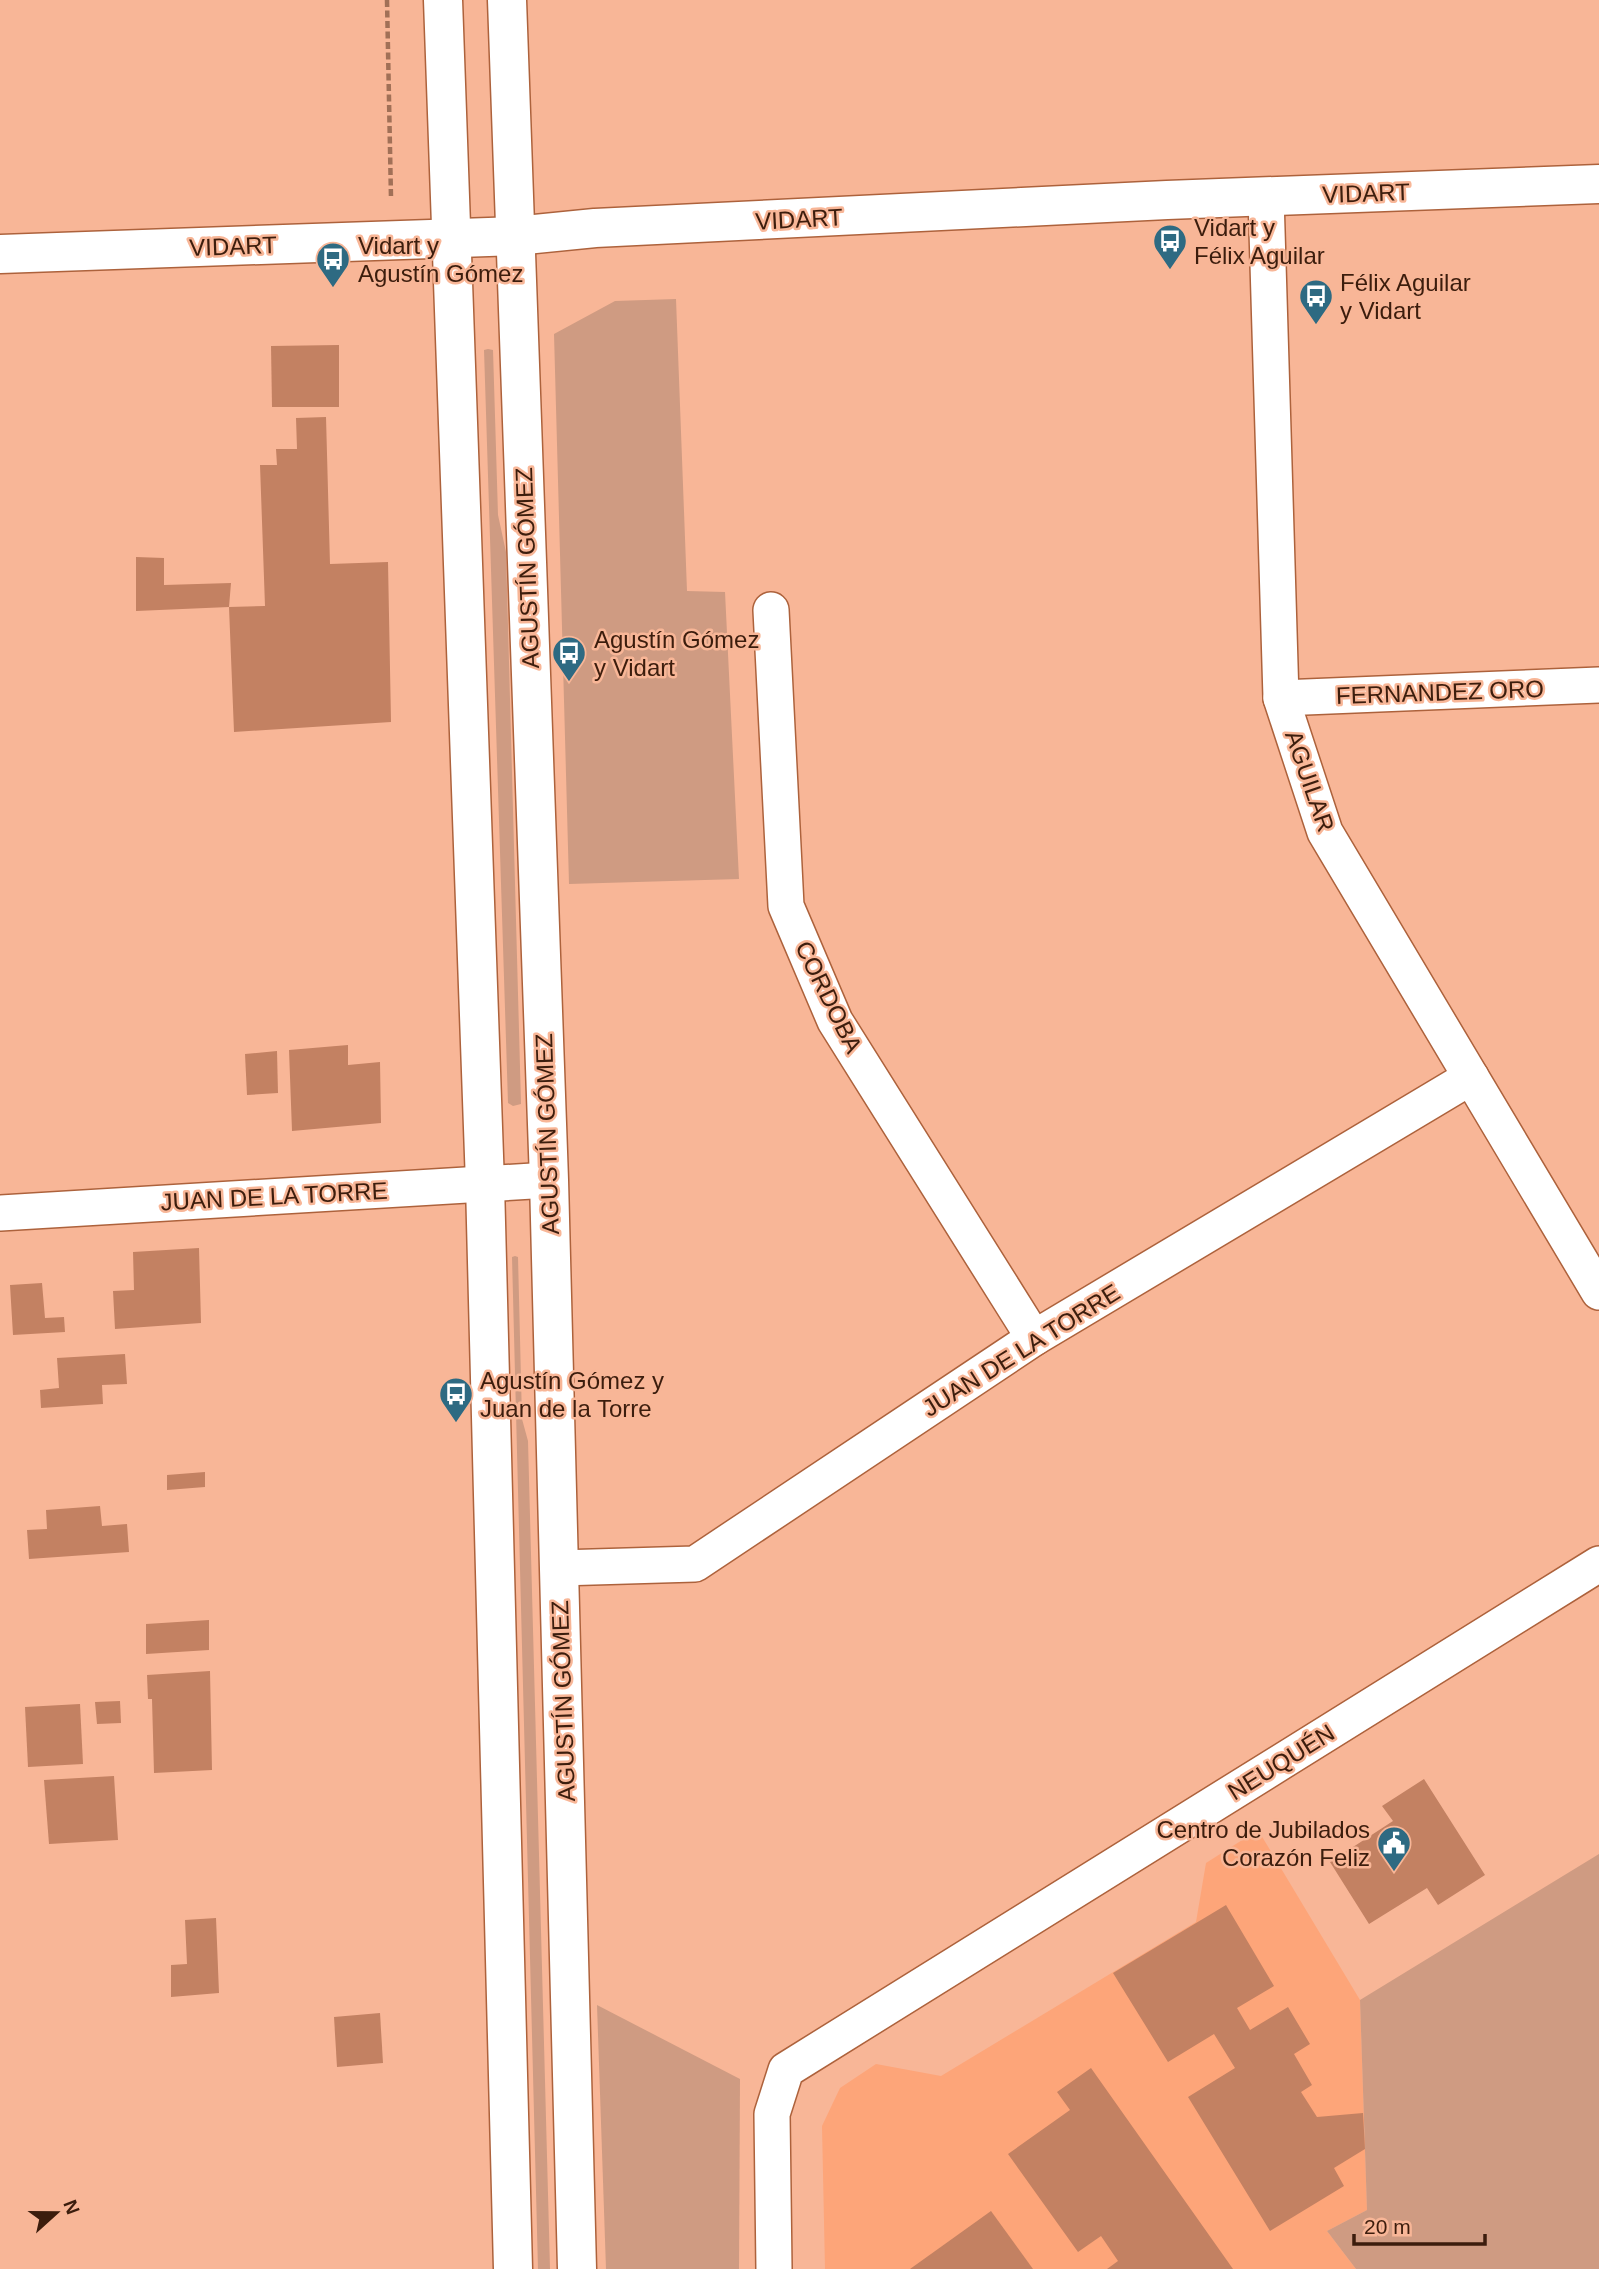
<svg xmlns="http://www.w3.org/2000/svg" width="1599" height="2269" font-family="Arial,sans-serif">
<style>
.built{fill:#fda579}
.green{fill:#cf9b82}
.building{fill:#c38162}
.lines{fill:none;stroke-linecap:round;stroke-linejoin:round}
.minor-casing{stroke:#ad623c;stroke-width:38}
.tertiary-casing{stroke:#ad623c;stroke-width:41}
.secondary-casing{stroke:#ad623c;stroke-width:41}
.path{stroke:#a17057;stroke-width:4.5;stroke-dasharray:7 3.5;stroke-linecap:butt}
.minor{stroke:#fff;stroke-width:35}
.tertiary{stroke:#fff;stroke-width:38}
.secondary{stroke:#fff;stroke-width:38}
.labels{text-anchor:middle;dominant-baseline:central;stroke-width:5;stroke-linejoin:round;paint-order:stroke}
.street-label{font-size:24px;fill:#3c1d0d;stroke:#f8b697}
.poi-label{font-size:24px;fill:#3c1d0d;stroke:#f8b697;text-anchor:start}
</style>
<rect width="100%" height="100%" fill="#f8b697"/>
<polygon class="built" points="1258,1830 1360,2000 1367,2210 1327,2231 1356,2269 825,2269 822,2126 840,2088 876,2064 941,2076 1196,1922 1206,1863"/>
<g class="green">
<polygon points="676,299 687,591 725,592 739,879 569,884 554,334 615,301"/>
<polygon points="488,349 493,350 498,515 506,552 521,1104 513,1106 508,1103 484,350"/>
<polygon points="515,1256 518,1257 522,1419 528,1441 550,2269 538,2269 512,1257"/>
<polygon points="1599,1854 1599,2269 1356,2269 1327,2231 1367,2210 1360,2000"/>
<polygon points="597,2005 740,2079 739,2269 606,2269"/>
</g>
<g class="building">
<polygon points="339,345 339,407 272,407 271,346"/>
<polygon points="326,417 330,564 388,562 391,722 234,732 229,607 265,606 260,465 277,465 276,449 297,449 296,418"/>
<polygon points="136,557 164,558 164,585 231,583 229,607 136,611"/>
<polygon points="348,1045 348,1065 380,1062 381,1123 292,1131 289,1050"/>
<polygon points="277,1051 278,1093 247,1095 245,1054"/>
<polygon points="199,1248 201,1323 115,1329 113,1291 134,1290 133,1252"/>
<polygon points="42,1283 45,1318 64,1317 65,1332 13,1335 10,1285"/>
<polygon points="125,1354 127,1384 102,1385 103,1404 41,1408 40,1390 59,1388 57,1358"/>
<polygon points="205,1472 205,1487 167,1490 167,1475"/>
<polygon points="100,1506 102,1526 127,1524 129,1552 29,1559 27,1530 47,1529 46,1510"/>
<polygon points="209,1620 209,1650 146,1654 146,1624"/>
<polygon points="210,1671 212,1770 154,1773 152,1699 148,1699 147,1675"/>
<polygon points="120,1701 121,1723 97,1724 95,1702"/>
<polygon points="80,1704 83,1764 28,1767 25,1707"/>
<polygon points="114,1776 118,1840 49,1844 44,1780"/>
<polygon points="1424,1779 1485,1875 1438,1905 1427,1888 1369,1924 1330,1862 1393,1821 1382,1806"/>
<polygon points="1226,1905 1274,1986 1237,2008 1250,2030 1288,2007 1310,2044 1294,2054 1312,2085 1301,2092 1317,2117 1363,2113 1365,2149 1334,2168 1344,2186 1270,2231 1188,2097 1235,2068 1214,2034 1168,2062 1113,1973"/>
<polygon points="216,1918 219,1993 171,1997 171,1965 187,1964 185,1920"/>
<polygon points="380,2013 383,2063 337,2067 334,2017"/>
<polygon points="1091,2068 1233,2269 1107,2269 1118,2261 1101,2236 1078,2252 1008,2154 1070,2110 1057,2092"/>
<polygon points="991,2211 1033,2269 910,2269"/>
</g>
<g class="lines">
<g class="minor-casing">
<g id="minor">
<polyline points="1266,197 1281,698 1325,832 1599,1292"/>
<polyline points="771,610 786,906 835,1021 1034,1338"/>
<polyline points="1281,698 1599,685"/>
<polyline points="0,1213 549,1180"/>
<polyline points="559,1568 695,1564 1034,1338 1471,1077"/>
<polyline points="774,2269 772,2114 786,2070 1599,1564"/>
</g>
</g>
<g class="tertiary-casing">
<polyline id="tertiary" points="0,254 515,236 595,228 1167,200 1599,184"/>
</g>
<g class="secondary-casing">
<g id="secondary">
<polyline points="443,0 485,1184 513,2269"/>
<polyline points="507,0 549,1180 577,2269"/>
</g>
</g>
<polyline class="path" points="387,0 391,198"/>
<use href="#minor" class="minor"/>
<use href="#tertiary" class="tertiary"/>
<use href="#secondary" class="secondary"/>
</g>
<defs>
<g id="bus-pin" transform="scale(1.75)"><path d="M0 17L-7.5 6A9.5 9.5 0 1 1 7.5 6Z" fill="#2e6a82" stroke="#f8b697"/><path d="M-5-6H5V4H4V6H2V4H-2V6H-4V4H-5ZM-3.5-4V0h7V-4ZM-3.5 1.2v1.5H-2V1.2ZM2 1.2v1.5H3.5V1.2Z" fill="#fff"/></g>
<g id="civic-pin" transform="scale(1.75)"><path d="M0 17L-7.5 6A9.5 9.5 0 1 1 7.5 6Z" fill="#2e6a82" stroke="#f8b697"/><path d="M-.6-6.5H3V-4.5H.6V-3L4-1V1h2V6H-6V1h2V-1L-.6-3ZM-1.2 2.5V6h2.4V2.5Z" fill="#fff"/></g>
</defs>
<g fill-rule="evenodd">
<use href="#bus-pin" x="1170" y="241"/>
<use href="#bus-pin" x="333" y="259"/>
<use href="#bus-pin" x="1316" y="296"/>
<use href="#bus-pin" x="569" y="653"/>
<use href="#bus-pin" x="456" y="1394"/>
<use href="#civic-pin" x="1394" y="1843"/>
</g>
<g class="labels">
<g class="street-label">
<text transform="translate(1366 193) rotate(-2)">VIDART</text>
<text transform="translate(799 219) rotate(-3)">VIDART</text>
<text transform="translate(233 246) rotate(-2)">VIDART</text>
<text transform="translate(527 568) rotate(-92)">AGUSTÍN GÓMEZ</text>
<text transform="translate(1440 692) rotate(-2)">FERNANDEZ ORO</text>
<text transform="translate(1310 781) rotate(71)">AGUILAR</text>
<text transform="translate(829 997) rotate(64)">CORDOBA</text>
<text transform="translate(547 1134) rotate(-92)">AGUSTÍN GÓMEZ</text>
<text transform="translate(274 1196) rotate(-3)">JUAN DE LA TORRE</text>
<text transform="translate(1021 1350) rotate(-32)">JUAN DE LA TORRE</text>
<text transform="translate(563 1701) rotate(-92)">AGUSTÍN GÓMEZ</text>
<text transform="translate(1281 1762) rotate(-32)">NEUQUÉN</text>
</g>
<g class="poi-label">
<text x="1194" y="227">Vidart y<tspan x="1194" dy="28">Félix Aguilar</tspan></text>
<text x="358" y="245">Vidart y<tspan x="358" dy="28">Agustín Gómez</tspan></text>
<text x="1340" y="282">Félix Aguilar<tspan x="1340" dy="28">y Vidart</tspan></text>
<text x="594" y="639">Agustín Gómez<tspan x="594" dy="28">y Vidart</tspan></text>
<text x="480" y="1380">Agustín Gómez y<tspan x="480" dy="28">Juan de la Torre</tspan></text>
<text x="1370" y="1829" text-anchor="end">Centro de Jubilados<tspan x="1370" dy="28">Corazón Feliz</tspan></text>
</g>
</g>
<g transform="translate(56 2213) rotate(69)" stroke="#f8b697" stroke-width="5" paint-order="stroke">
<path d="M0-5L12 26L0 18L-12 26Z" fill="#3c1d0d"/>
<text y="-10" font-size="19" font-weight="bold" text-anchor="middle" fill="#3c1d0d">N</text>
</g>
<path d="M1354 2234v10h131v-10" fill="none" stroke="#3c1d0d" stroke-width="3.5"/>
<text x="1364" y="2234" font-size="21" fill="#3c1d0d" stroke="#f8b697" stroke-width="5" paint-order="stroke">20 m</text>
</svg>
